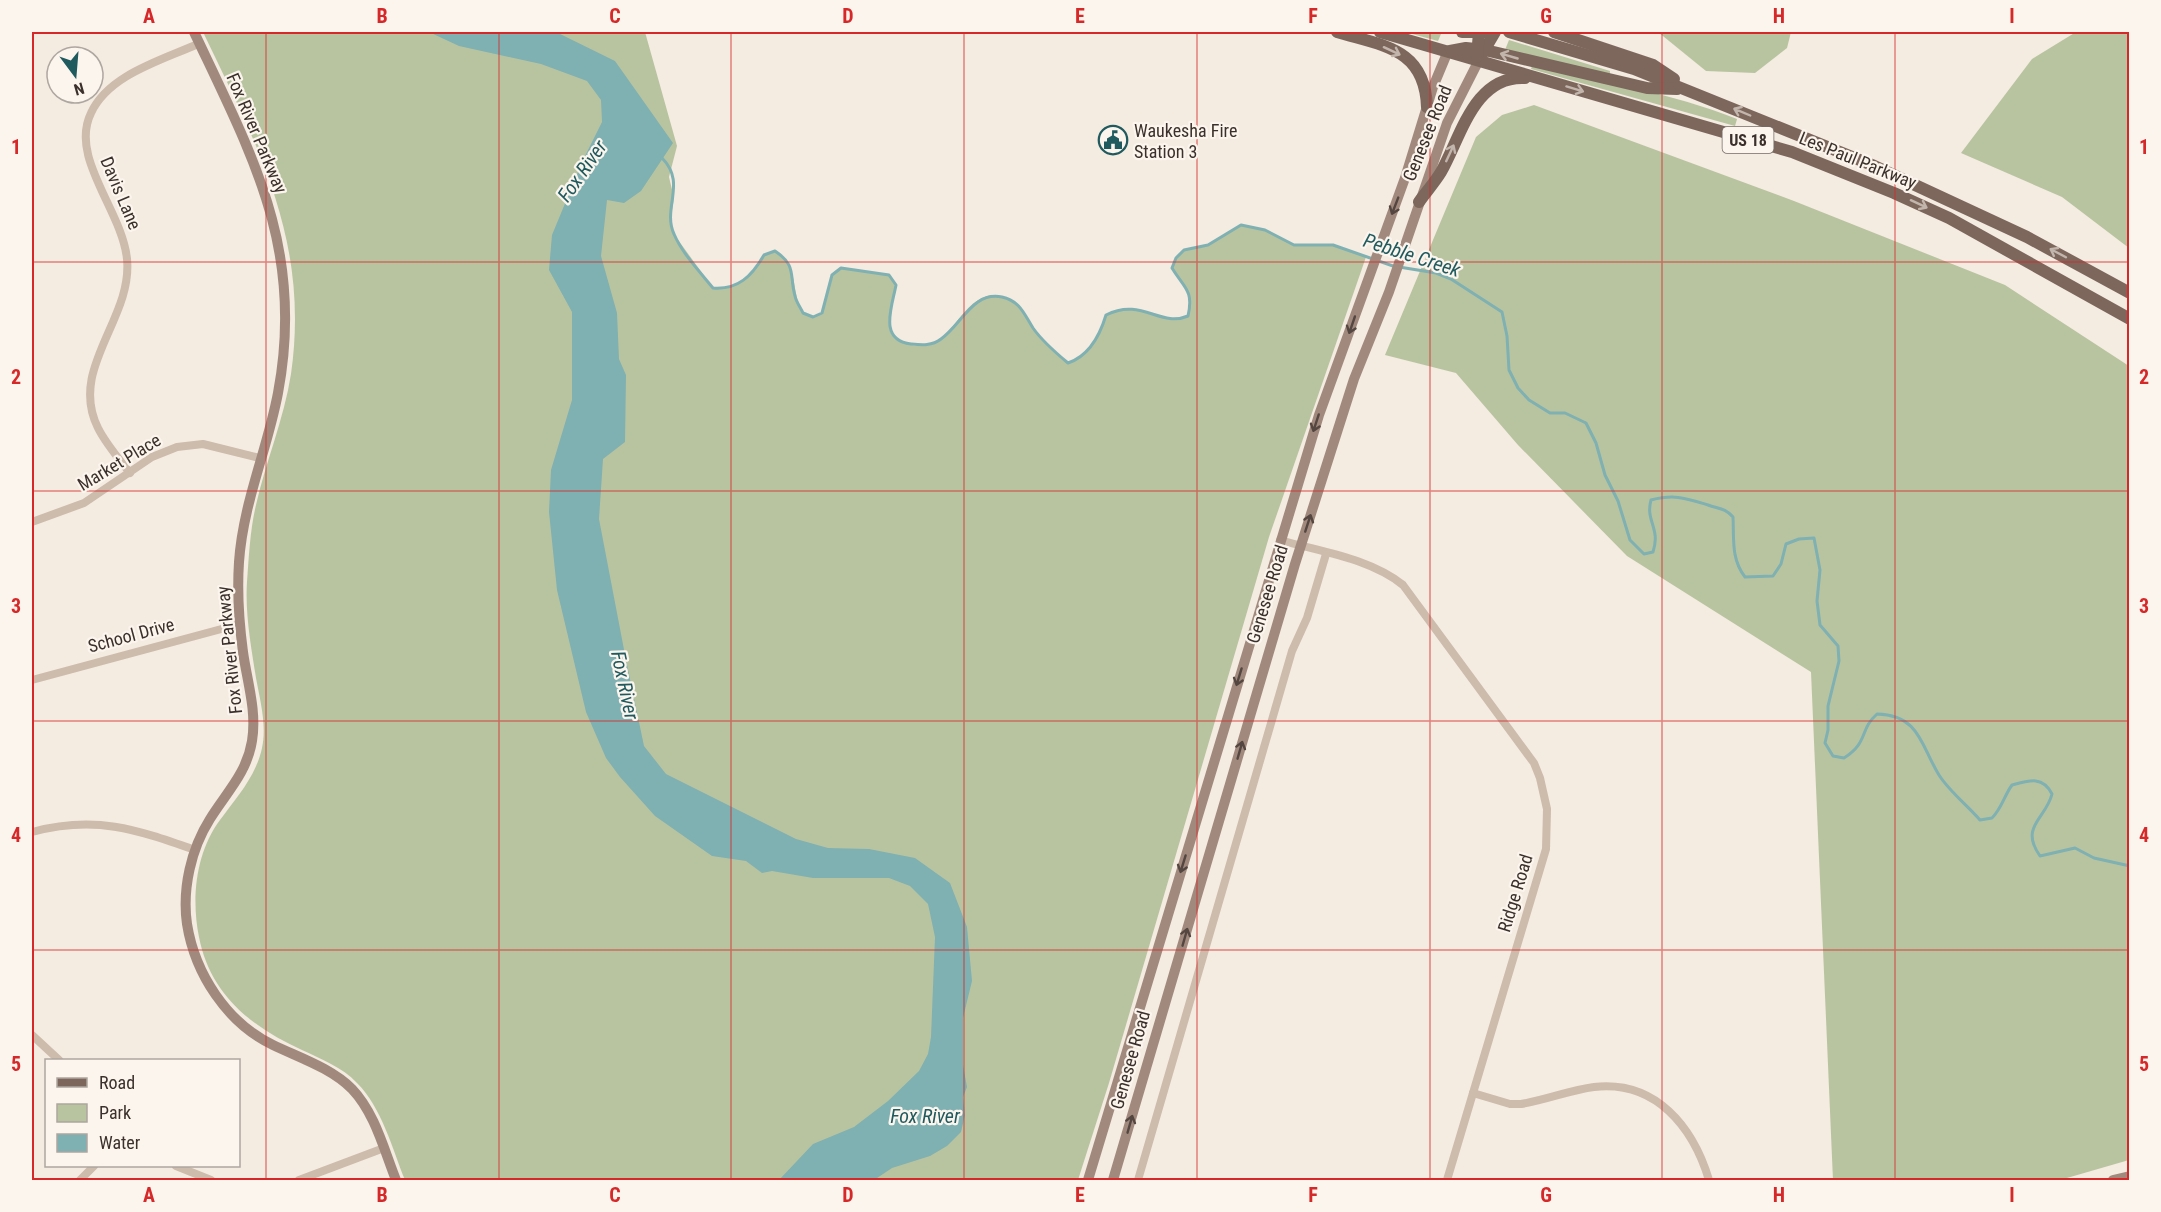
<svg xmlns="http://www.w3.org/2000/svg" width="2161" height="1212" font-family="'Roboto Condensed',sans-serif">
<style>
.green{fill:#b8c4a0}
.water{fill:#7fb0b2}
.lines{fill:none;stroke-linecap:round;stroke-linejoin:round}
.stream{stroke:#7fb0b2;stroke-width:3}
.street{stroke:#cdbbac;stroke-width:8}
.secondary{stroke:#a18a7d;stroke-width:10}
.primary{stroke:#7d675c;stroke-width:12}
.oneway{stroke:#c2b5ac}
.oneway2{stroke:#544640}
.grid{fill:none;stroke:#d62828;stroke-width:1.5;stroke-opacity:0.55}
.labels{text-anchor:middle;dominant-baseline:central;stroke-width:4.5;stroke-linejoin:round;paint-order:stroke}
.shield{fill:#fbf5ee;stroke:#756b66;stroke-width:1.5}
.shield-label{font-size:16px;font-weight:bold;fill:#3b302b}
.poi-label{font-size:18px;fill:#3b302b;stroke:#fbf5ee;text-anchor:start}
.street-label{font-size:18px;fill:#3b302b;stroke:#fbf5ee}
.water-label{font-size:20px;font-style:italic;fill:#1f5a5e;stroke:#fbf5ee}
.neatline{fill:none;stroke:#d62828;stroke-width:2}
.grid-label{font-size:20px;text-anchor:middle;font-weight:bold;fill:#d62828}
</style>
<rect width="100%" height="100%" fill="#f4ebe1"/>
<g class="green">
<path d="M 203,32 L 645,32 L 677,146 L 669,177 L 674,198 L 671,216 L 673,233 L 713,288 C 738,290 752,276 764,255 L 775,251 C 801,269 789,287 803,313 L 813,317 L 822,313 L 832,275 L 841,268 L 889,275 L 896,285 C 893,302 878,335 903,343 C 951,358 954,306 987,296 C 991,295 1000,296 1005,297 C 1021,303 1025,314 1032,327 C 1041,341 1055,353 1068,363 C 1089,356 1100,335 1106,315 C 1142,297 1160,328 1188,316 C 1194,291 1184,288 1172,268 L 1176,258 L 1184,250 L 1208,245 L 1241,225 L 1265,230 L 1293,245 L 1333,245 L 1366,257 L 1269,537 L 1109,1083 L 1078,1180 L 405,1180 C 392,1148 382,1108 357,1083 C 342,1067 321,1059 302,1050 C 251,1027 210,994 199,937 C 191,898 196,852 220,820 C 237,797 256,776 262,748 C 267,725 260,700 256,678 C 251,646 245,614 247,582 C 249,556 250,530 256,505 C 266,461 284,419 291,374 C 310,241 258,147 203,32 Z"/>
<polygon points="1405,32 1441,34 1438,41"/>
<polygon points="1658,32 1791,32 1787,48 1755,73 1706,71"/>
<polygon points="2076,32 2129,32 2129,248 2062,197 1961,153 2032,59"/>
<polygon points="1509,40 1610,71 1610,74 1505,50"/>
<path d="M 1532,66 C 1601,81 1671,93 1737,119 L 1735,126 L 1531,69 Z"/>
<polygon points="1534,105 1794,201 2005,285 2129,366 2129,1160 2060,1180 1833,1180 1811,672 1627,556 1518,445 1456,373 1385,355 1476,137 1502,115"/>
</g>
<polygon class="water" points="429,32 556,32 615,61 673,143 641,191 624,203 607,200 601,256 617,313 619,359 626,375 625,442 603,459 599,519 626,660 644,746 666,774 796,839 828,848 869,849 915,858 950,883 967,927 972,981 963,1018 963,1065 967,1087 963,1097 965,1115 961,1132 947,1146 930,1156 892,1168 874,1180 779,1180 813,1144 854,1127 888,1101 919,1071 928,1054 931,1037 935,937 928,904 910,886 889,878 813,878 772,871 762,873 746,861 712,856 655,816 620,777 606,758 586,712 557,590 549,512 551,470 572,400 572,312 549,270 552,235 583,160 602,122 601,100 587,81 541,64 459,46"/>
<g class="lines">
<path class="stream" d="M 662,158 C 687,183 662,208 674,234 C 682,253 700,272 713,288 C 738,290 752,276 764,255 L 775,251 C 797,266 789,274 795,296 C 796,302 801,308 803,313 L 813,317 L 822,313 L 832,275 L 841,268 L 889,275 L 896,285 C 892,307 878,340 911,344 C 922,345 932,346 941,339 C 962,324 973,291 1002,297 C 1020,301 1024,314 1033,328 C 1042,341 1056,353 1068,363 C 1089,356 1100,335 1106,315 C 1142,297 1160,328 1188,316 C 1194,290 1184,288 1172,268 L 1176,258 L 1184,250 L 1208,245 L 1241,225 L 1265,230 L 1294,245 L 1333,245 L 1393,266 L 1436,273 L 1451,279 L 1502,312 L 1507,336 L 1509,370 L 1518,388 L 1529,400 L 1550,413 L 1565,413 L 1586,423 L 1596,443 L 1605,475 L 1618,501 L 1630,540 L 1644,554 L 1653,552 C 1661,528 1645,521 1651,500 C 1675,494 1685,498 1708,505 C 1719,509 1725,508 1733,517 C 1734,539 1731,559 1745,577 L 1773,576 L 1781,564 L 1786,544 L 1799,539 L 1814,538 L 1820,570 L 1817,601 L 1820,625 L 1838,646 L 1839,661 L 1828,706 L 1828,730 L 1825,743 L 1833,756 L 1844,758 C 1869,742 1859,730 1877,714 C 1920,715 1921,746 1939,775 C 1949,791 1967,805 1980,820 L 1992,818 C 2002,808 2004,796 2012,785 C 2030,780 2043,776 2052,794 C 2046,819 2019,826 2040,856 L 2075,848 L 2094,858 L 2130,866"/>
<g class="street">
<path d="M 130,473 C 119,459 106,444 98,428 C 68,368 133,319 127,259 C 122,210 69,158 91,113 C 109,74 163,60 200,43"/>
<polyline points="32,522 84,503 152,457 177,447 203,444 260,458"/>
<path d="M 1280,540 C 1321,552 1369,558 1403,585 L 1534,763 L 1540,778 L 1547,809 L 1546,849 L 1447,1180"/>
<polyline points="32,680 240,624"/>
<path d="M 32,832 C 95,815 135,829 195,850"/>
<polyline points="32,1035 59,1060"/>
<path d="M 1473,1093 L 1510,1104 L 1521,1104 C 1546,1100 1570,1090 1594,1087 C 1656,1080 1693,1127 1709,1180"/>
<polyline points="176,1166 211,1180"/>
<polyline points="80,1180 94,1166"/>
<polyline points="299,1180 384,1148"/>
<polyline points="1138,1180 1292,651 1307,618 1326,554"/>
</g>
<g class="secondary">
<path d="M 194,32 C 253,157 305,250 278,393 C 267,451 243,503 239,562 C 237,592 239,622 243,652 C 247,681 257,711 252,741 C 247,773 226,793 210,819 C 191,849 182,889 187,924 C 195,974 227,1023 273,1045 C 300,1058 331,1068 352,1089 C 375,1113 384,1150 396,1180"/>
<polyline points="1088,1180 1319,415 1405,178 1433,87 1448,51"/>
<polyline points="1113,1180 1295,564 1354,379 1389,292 1447,123 1479,60"/>
<polyline points="2113,1180 2130,1176"/>
</g>
<g class="primary">
<path d="M 1337,32 C 1383,46 1425,48 1427,107"/>
<polyline points="1380,32 1792,152 1894,193 1949,218 2130,319"/>
<polyline points="1462,32 1487,32"/>
<polyline points="1509,32 1634,69 1872,165 2027,237 2130,293"/>
<polyline points="1554,32 1653,65 1674,79"/>
<polyline points="1450,51 1466,48 1485,50 1647,88 1677,89"/>
<polyline points="1482,54 1495,32"/>
<polyline points="1477,57 1479,32"/>
<path d="M 1419,202 C 1426,192 1435,182 1441,172 C 1461,137 1474,75 1525,78"/>
</g>
</g>
<defs><path id="oneway-shaft" d="M-6 0H5M1.5-3L5.5 0L1.5 3" fill="none" stroke-width="1.6" stroke-linecap="round" stroke-linejoin="round" transform="scale(1.5)"/></defs>
<g class="oneway">
<use href="#oneway-shaft" transform="translate(1392 51) rotate(25)"/>
<use href="#oneway-shaft" transform="translate(1509 56) rotate(-164)"/>
<use href="#oneway-shaft" transform="translate(1575 89) rotate(17)"/>
<use href="#oneway-shaft" transform="translate(1742 112) rotate(-157)"/>
<use href="#oneway-shaft" transform="translate(1450 153) rotate(-65)"/>
<use href="#oneway-shaft" transform="translate(1919 204) rotate(25)"/>
<use href="#oneway-shaft" transform="translate(2058 253) rotate(-152)"/>
</g>
<g class="oneway2">
<use href="#oneway-shaft" transform="translate(1395 206) rotate(111)"/>
<use href="#oneway-shaft" transform="translate(1352 325) rotate(109)"/>
<use href="#oneway-shaft" transform="translate(1316 423) rotate(108)"/>
<use href="#oneway-shaft" transform="translate(1308 523) rotate(-72)"/>
<use href="#oneway-shaft" transform="translate(1239 677) rotate(107)"/>
<use href="#oneway-shaft" transform="translate(1240 750) rotate(-74)"/>
<use href="#oneway-shaft" transform="translate(1183 864) rotate(107)"/>
<use href="#oneway-shaft" transform="translate(1185 937) rotate(-74)"/>
<use href="#oneway-shaft" transform="translate(1130 1124) rotate(-74)"/>
</g>
<path class="grid" d="M 266,32 L 266,1180M 499,32 L 499,1180M 731,32 L 731,1180M 964,32 L 964,1180M 1197,32 L 1197,1180M 1430,32 L 1430,1180M 1662,32 L 1662,1180M 1895,32 L 1895,1180M 32,262 L 2130,262M 32,491 L 2130,491M 32,721 L 2130,721M 32,950 L 2130,950"/>
<defs>
<g id="civic-ring" transform="scale(1.5)"><circle r="9.5" fill="#fbf5ee" stroke="#1f5a5e" stroke-width="1.5"/><path d="M-.6-6.5H3V-4.5H.6V-3L4-1V1h2V6H-6V1h2V-1L-.6-3ZM-1.2 2.5V6h2.4V2.5Z" fill="#1f5a5e"/></g>
</defs>
<g fill-rule="evenodd">
<use href="#civic-ring" x="1113" y="140"/>
</g>
<g class="labels">
<rect class="shield" x="1722.5" y="127" width="51" height="26" rx="4.5"/>
<g class="shield-label">
<text x="1748" y="140">US 18</text>
</g>
<g class="poi-label">
<text x="1134" y="130">Waukesha Fire<tspan x="1134" dy="21">Station 3</tspan></text>
</g>
<g class="street-label">
<text transform="translate(257 133) rotate(67)">Fox River Parkway</text>
<text transform="translate(1427 133) rotate(-68)">Genesee Road</text>
<text transform="translate(1858 160) rotate(22)">Les Paul Parkway</text>
<text transform="translate(121 193) rotate(67)">Davis Lane</text>
<text transform="translate(119 462) rotate(-31)">Market Place</text>
<text transform="translate(1267 594) rotate(-73)">Genesee Road</text>
<text transform="translate(131 635) rotate(-15)">School Drive</text>
<text transform="translate(229 650) rotate(-96)">Fox River Parkway</text>
<text transform="translate(1515 893) rotate(-73)">Ridge Road</text>
<text transform="translate(1130 1060) rotate(-74)">Genesee Road</text>
</g>
<g class="water-label">
<text transform="translate(582 171) rotate(-55)">Fox River</text>
<text transform="translate(1412 255) rotate(18)">Pebble Creek</text>
<text transform="translate(625 685) rotate(78)">Fox River</text>
<text x="925" y="1116">Fox River</text>
</g>
</g>
<rect width="2161" height="1212" fill="none" stroke="#fbf5ee" stroke-width="66"/>
<rect x="45" y="1059" width="195" height="108" fill="#fbf5ee" stroke="#aea6a0" stroke-width="1.5"/>
<rect x="57" y="1078" width="30" height="9" fill="#7d675c" stroke="#aea6a0" stroke-width="1.5"/>
<text x="99" y="1089" font-size="18" fill="#3b302b">Road</text>
<rect x="57" y="1104" width="30" height="18" fill="#b8c4a0" stroke="#aea6a0" stroke-width="1.5"/>
<text x="99" y="1119" font-size="18" fill="#3b302b">Park</text>
<rect x="57" y="1134" width="30" height="18" fill="#7fb0b2" stroke="#aea6a0" stroke-width="1.5"/>
<text x="99" y="1149" font-size="18" fill="#3b302b">Water</text>
<g transform="translate(75 75) rotate(164)"><circle r="28" fill="#fbf5ee" stroke="#aea6a0" stroke-width="1.5"/>
<path d="M0-4.5L10 22L0 15L-10 22Z" fill="#1f5a5e"/>
<text y="-9" font-size="16" font-weight="bold" text-anchor="middle" fill="#3b302b">N</text>
</g>
<rect x="33" y="33" width="2095" height="1146" class="neatline"/>
<g class="grid-label">
<text x="149" y="23">A</text>
<text x="382" y="23">B</text>
<text x="615" y="23">C</text>
<text x="848" y="23">D</text>
<text x="1080" y="23">E</text>
<text x="1313" y="23">F</text>
<text x="1546" y="23">G</text>
<text x="1779" y="23">H</text>
<text x="2012" y="23">I</text>
<text x="16" y="154">1</text>
<text x="2144" y="154">1</text>
<text x="16" y="384">2</text>
<text x="2144" y="384">2</text>
<text x="16" y="613">3</text>
<text x="2144" y="613">3</text>
<text x="16" y="842">4</text>
<text x="2144" y="842">4</text>
<text x="16" y="1071">5</text>
<text x="2144" y="1071">5</text>
<text x="149" y="1202">A</text>
<text x="382" y="1202">B</text>
<text x="615" y="1202">C</text>
<text x="848" y="1202">D</text>
<text x="1080" y="1202">E</text>
<text x="1313" y="1202">F</text>
<text x="1546" y="1202">G</text>
<text x="1779" y="1202">H</text>
<text x="2012" y="1202">I</text>
</g>
</svg>
